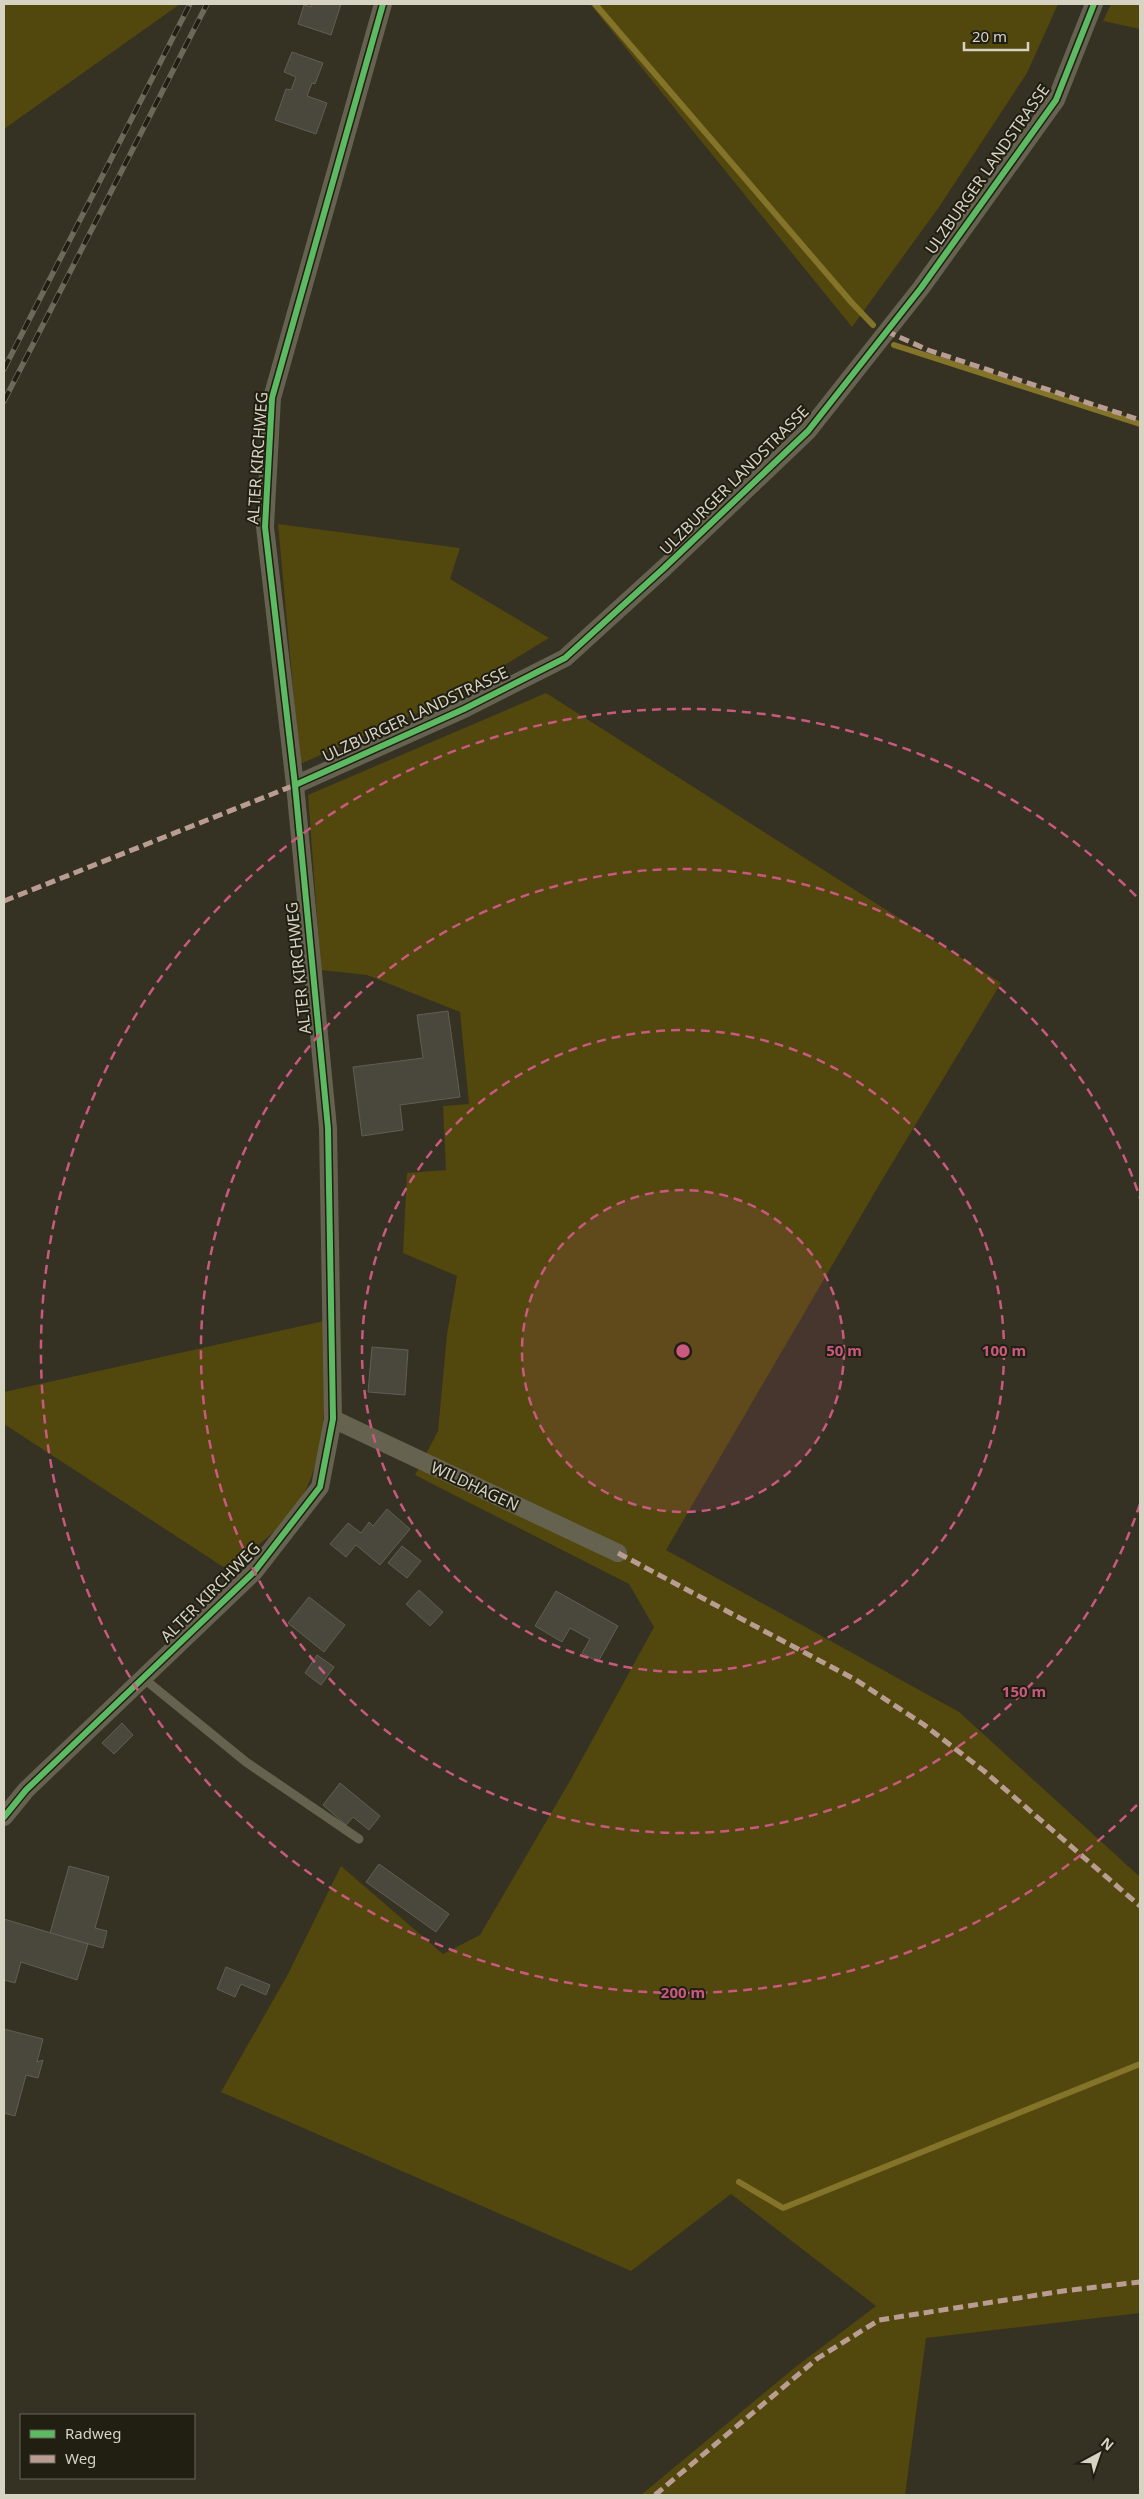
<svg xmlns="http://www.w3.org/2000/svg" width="1144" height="2499" font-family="'Noto Sans',sans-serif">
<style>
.green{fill:#52470d}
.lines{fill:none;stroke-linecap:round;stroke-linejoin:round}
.stream{stroke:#837429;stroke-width:6}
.building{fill:#4a483c;stroke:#615f52}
.lane{stroke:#656250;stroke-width:9}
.street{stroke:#656250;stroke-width:18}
.rail-casing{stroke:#6c695a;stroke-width:5.5}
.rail{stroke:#211e12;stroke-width:4;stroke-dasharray:11;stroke-linecap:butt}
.quiet{stroke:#b99d93;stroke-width:5;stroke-dasharray:10 5;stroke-linecap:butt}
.cycleway-casing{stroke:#211e12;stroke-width:9}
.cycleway{stroke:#5cba63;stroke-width:6}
.ring{fill:none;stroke:#c9597f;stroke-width:2.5;stroke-dasharray:9 6}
.labels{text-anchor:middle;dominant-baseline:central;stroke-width:4;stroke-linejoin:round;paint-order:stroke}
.street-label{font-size:16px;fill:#d6d3c3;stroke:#211e12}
.centre{fill:#c9597f;stroke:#211e12;stroke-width:2.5}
.ring-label{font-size:15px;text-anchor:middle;font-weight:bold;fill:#c9597f;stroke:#211e12;stroke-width:4;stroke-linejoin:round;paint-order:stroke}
</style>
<rect width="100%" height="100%" fill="#353223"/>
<g class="green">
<polygon points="4,4 180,4 4,129"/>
<polygon points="590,4 1058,4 1027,73 939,207 852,327"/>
<polygon points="1111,4 1140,4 1140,29 1103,21"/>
<polygon points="278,524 460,548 450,579 549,638 447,700 300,764"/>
<polygon points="546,693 1001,983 879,1185 666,1550 959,1712 1140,1877 1140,2313 926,2338 905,2495 641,2495 793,2369 876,2306 731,2194 631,2271 221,2092 288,1974 341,1866 443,1954 480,1935 571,1779 654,1627 629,1584 415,1475 438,1431 447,1334 457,1276 403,1253 407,1173 446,1170 443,1106 469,1104 460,1012 367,975 321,970 308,795"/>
<path d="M 324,1321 C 324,1385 333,1460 291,1513 C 275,1534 248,1553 228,1570 L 4,1424 L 4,1392 Z"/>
</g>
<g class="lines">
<g class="stream">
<polyline points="595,4 852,303 873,325"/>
<polyline points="894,345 1140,424"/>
<polyline points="739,2182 783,2208 1140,2064"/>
</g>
</g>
<g class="building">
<polygon points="312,4 341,4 331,35 298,24 304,5 311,7"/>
<polygon points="292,52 323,63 315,84 312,83 307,96 327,103 316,134 275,120 286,89 291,90 296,77 284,72"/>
<polygon points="448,1011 460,1097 400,1105 403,1130 362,1136 353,1067 423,1058 417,1015"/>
<polygon points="372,1347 408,1350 405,1395 368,1392"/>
<polygon points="387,1509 410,1529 380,1565 356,1545 346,1557 330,1544 348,1523 361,1533 369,1522 373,1526"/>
<polygon points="402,1546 421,1561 407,1578 388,1563"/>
<polygon points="419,1590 443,1612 430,1626 406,1604"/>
<polygon points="556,1591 618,1626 598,1662 582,1653 590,1639 570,1628 562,1642 535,1626"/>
<polygon points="309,1597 345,1625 324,1652 288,1623"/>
<polygon points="317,1655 334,1667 321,1685 305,1673"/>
<polygon points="122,1723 133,1735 114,1754 102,1743"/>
<polygon points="340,1783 380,1816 369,1830 353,1817 346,1825 323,1805"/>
<polygon points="379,1864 449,1914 436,1932 366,1882"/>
<polygon points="69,1866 109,1877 95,1928 107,1931 103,1948 50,1933"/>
<polygon points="4,1919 88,1944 77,1980 21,1962 15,1983 4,1980"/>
<polygon points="226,1967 270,1985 266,1995 241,1984 235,1997 217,1989"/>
<polygon points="4,2029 43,2039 37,2062 43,2060 38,2078 26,2075 15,2116 4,2113"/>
</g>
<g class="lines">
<polyline class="lane" points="143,1678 246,1762 359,1839"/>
<g class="street">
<polyline points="295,785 464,709 565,658 664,568 808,431 921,288 1056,100 1094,4"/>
<polyline points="333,1419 618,1553"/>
<polyline points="4,1817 26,1790 254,1572 320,1487 333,1419 328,1128 295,785 265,527 272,398 383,4"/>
</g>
<g class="rail-casing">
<g id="rail">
<polyline points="4,369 190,4"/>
<polyline points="4,401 207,4"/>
</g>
</g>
<use href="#rail" class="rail"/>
<g class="quiet">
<polyline points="886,331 928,350 1140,420"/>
<polyline points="4,901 295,785"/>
<polyline points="618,1553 856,1680 923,1724 984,1771 1140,1906"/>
<polyline points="655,2495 818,2358 879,2320 1063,2291 1140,2282"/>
</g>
<g class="cycleway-casing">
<g id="cycleway">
<polyline points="295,785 464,709 565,658 664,568 808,431 921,288 1056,100 1094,4"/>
<polyline points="4,1817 26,1790 254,1572 320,1487 333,1419 328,1128 295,785 265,527 272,398 383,4"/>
</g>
</g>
<use href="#cycleway" class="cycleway"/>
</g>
<circle cx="683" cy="1351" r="161" fill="#c9597f" fill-opacity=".12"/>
<g class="ring">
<circle cx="683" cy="1351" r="161"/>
<circle cx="683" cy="1351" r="321"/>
<path d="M1140 1504A482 482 0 1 1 1140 1198"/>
<path d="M1137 1805A642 642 0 1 1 1137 897"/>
</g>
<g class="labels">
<g class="street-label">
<text transform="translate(987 169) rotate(-55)">ULZBURGER LANDSTRASSE</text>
<text transform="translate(257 458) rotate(-86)">ALTER KIRCHWEG</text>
<text transform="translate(734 480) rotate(-45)">ULZBURGER LANDSTRASSE</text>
<text transform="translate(415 714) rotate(-25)">ULZBURGER LANDSTRASSE</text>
<text transform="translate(298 968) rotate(-96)">ALTER KIRCHWEG</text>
<text transform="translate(475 1486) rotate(25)">WILDHAGEN</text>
<text transform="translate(210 1592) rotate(-45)">ALTER KIRCHWEG</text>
</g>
</g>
<circle cx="683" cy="1351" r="8" class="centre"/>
<g class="ring-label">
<text x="844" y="1356">50 m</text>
<text x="1004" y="1356">100 m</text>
<text x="1024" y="1697">150 m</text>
<text x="683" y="1998">200 m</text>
</g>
<rect width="1144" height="2499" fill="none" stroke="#d6d3c3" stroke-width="10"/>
<rect x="20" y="2414" width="175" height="65" fill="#211e12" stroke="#696659"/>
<rect x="30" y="2430" width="25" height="8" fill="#5cba63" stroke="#696659"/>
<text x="65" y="2439" font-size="15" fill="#d6d3c3">Radweg</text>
<rect x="30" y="2455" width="25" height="8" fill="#b99d93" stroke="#696659"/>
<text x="65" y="2464" font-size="15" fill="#d6d3c3">Weg</text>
<g transform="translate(1099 2454) rotate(40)" stroke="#211e12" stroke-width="4" paint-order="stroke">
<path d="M0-4L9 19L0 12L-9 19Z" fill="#d6d3c3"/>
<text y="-8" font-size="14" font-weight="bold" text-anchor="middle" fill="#d6d3c3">N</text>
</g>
<path d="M964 42v8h64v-8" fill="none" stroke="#d6d3c3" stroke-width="2.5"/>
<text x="972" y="42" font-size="15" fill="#d6d3c3" stroke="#211e12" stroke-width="4" paint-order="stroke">20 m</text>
</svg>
